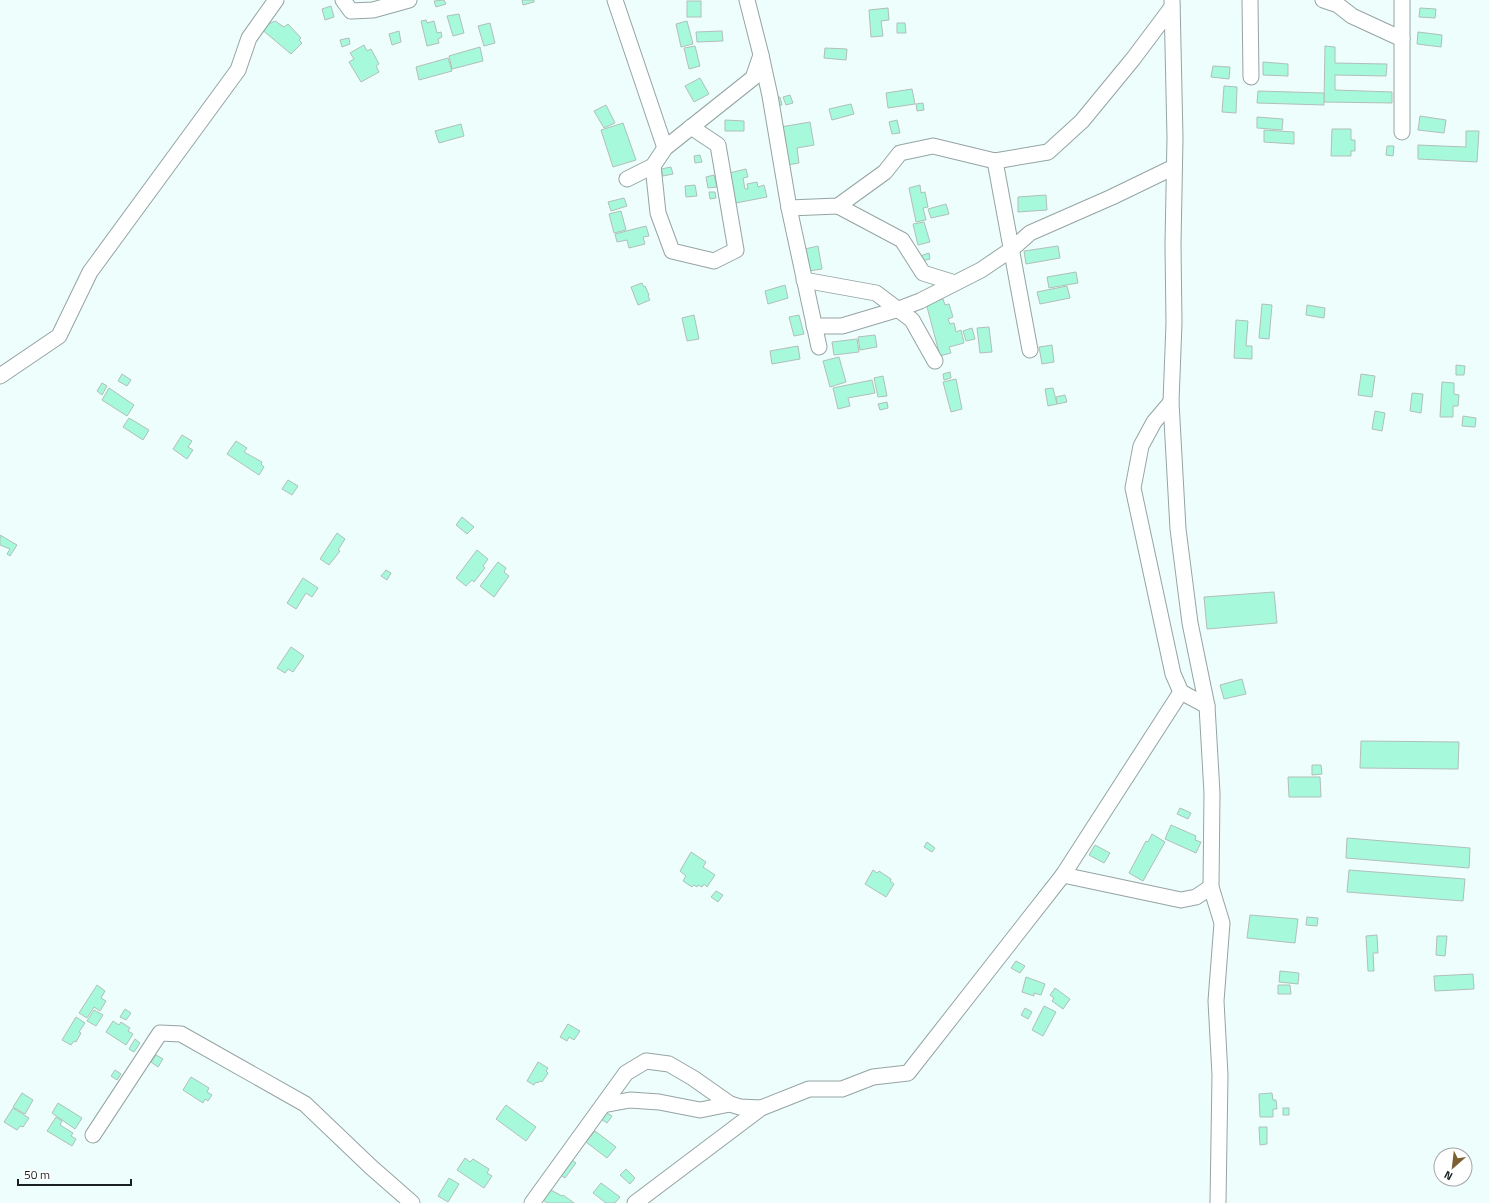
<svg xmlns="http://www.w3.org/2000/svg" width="1489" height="1203" font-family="'Titillium Web',sans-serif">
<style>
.building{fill:#a7f9db;stroke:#b1bfb9}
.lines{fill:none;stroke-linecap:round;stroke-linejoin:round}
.minor-casing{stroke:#95a4a3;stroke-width:17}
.minor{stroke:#fff;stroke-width:15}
</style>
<rect width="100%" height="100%" fill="#edfefd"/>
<g class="building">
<polygon points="444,0 446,4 436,7 434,1"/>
<polygon points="522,0 534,0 534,2 523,5"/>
<rect x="687" y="1" width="14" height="16"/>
<polygon points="331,6 334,17 325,20 322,9"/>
<polygon points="888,8 889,20 881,21 883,36 871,37 869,10"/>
<polygon points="1420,8 1436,9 1435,18 1419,17"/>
<polygon points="459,14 464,33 453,36 447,16"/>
<polygon points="426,20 427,23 434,21 437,33 441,32 442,37 438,39 439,43 427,46 421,21"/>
<polygon points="275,21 284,27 288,24 301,38 299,40 302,43 291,54 260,28"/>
<polygon points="687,21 693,44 681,47 676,24"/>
<polygon points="490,23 495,43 484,46 478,26"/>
<polygon points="897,23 905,23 906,33 897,33"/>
<polygon points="399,31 401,42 392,45 389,34"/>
<polygon points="722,31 723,41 697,42 696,32"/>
<polygon points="1418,32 1442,35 1441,47 1417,44"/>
<polygon points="349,38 350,44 342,47 340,40"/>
<polygon points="364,45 367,51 371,49 379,64 376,66 379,72 361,82 349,62 354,59 350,53"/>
<polygon points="695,46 700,66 689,69 684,48"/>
<polygon points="1325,46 1335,47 1335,63 1387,64 1386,76 1335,75 1335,90 1392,92 1392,103 1324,102"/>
<polygon points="480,47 483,61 452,69 449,56"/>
<polygon points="825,48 847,49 846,60 824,58"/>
<polygon points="448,58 452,71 419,80 416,67"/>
<polygon points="1263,62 1288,64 1288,76 1263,75"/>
<polygon points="1213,66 1230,67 1229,79 1211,77"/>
<polygon points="700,78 709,94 694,102 685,86"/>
<polygon points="1224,86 1237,87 1236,113 1222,112"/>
<polygon points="912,89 915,104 888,108 886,93"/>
<polygon points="1258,91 1324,93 1324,105 1257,103"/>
<polygon points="790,95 793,103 786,105 783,97"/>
<polygon points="780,97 782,105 776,106 774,98"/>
<polygon points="923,103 924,110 917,111 916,104"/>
<polygon points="851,104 854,114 832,120 829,109"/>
<polygon points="606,105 615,123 604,128 594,111"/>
<polygon points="1420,116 1446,120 1444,133 1418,130"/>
<polygon points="1257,117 1283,119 1282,130 1257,128"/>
<polygon points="725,120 744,121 744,131 725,131"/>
<polygon points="897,120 900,133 892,134 889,122"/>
<polygon points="810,122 814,145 797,148 799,163 787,165 781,127"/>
<polygon points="623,123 636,160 613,167 601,130"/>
<polygon points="461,124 464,136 439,143 435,131"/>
<polygon points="1332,129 1351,129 1351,140 1355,140 1355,151 1351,151 1351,156 1331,156"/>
<polygon points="1264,130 1294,132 1294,144 1264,142"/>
<polygon points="1466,131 1479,131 1477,162 1418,159 1418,145 1466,147"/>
<polygon points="1387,146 1394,146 1393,156 1386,155"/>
<polygon points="700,155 702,162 695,163 694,156"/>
<polygon points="671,167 673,174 663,176 661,169"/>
<polygon points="746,169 748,177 743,178 745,189 748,189 747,184 757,182 758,187 764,185 767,197 736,203 729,173"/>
<polygon points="714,175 717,187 708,188 706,177"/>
<polygon points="695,185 697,196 686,197 685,186"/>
<polygon points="920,185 921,193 925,192 928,207 923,208 926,220 916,222 909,188"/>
<polygon points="709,192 715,192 716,198 710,199"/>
<polygon points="1046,195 1047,210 1018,212 1018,197"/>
<polygon points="624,198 627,206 611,211 608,202"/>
<polygon points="946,204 949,214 931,218 928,209"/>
<polygon points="621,211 626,230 614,233 609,214"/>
<polygon points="924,222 930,242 918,245 913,224"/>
<polygon points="646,226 649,236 643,237 645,244 629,248 627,240 617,242 615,234"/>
<polygon points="818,246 822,269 809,271 805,249"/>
<polygon points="1058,246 1060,258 1026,264 1024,251"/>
<polygon points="929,253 930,259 921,261 920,256"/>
<polygon points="1076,272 1078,283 1049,288 1047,277"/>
<polygon points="642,283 644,287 645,286 649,295 648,296 650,300 638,305 631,287"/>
<polygon points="785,285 788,298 768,304 765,291"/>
<polygon points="1067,286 1070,298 1040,304 1037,292"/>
<polygon points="943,299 945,305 949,304 953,317 948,319 950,324 954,323 956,332 961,330 964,343 949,347 951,353 940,356 926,303"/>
<polygon points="1262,304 1272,305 1269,339 1259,338"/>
<polygon points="1307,305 1325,308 1324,318 1306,315"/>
<polygon points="694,315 699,339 687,341 682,318"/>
<polygon points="799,315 804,334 794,336 789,317"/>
<polygon points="1236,320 1248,321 1246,346 1252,346 1252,359 1234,358"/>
<polygon points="989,327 992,352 980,353 977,328"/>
<polygon points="972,328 975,339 966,341 963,331"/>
<polygon points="875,335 877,347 860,350 858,337"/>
<polygon points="857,339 859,352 834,355 832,342"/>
<polygon points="1052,345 1054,362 1042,364 1039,347"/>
<polygon points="798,346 800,359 772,364 770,351"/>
<polygon points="839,357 846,382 830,387 823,361"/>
<polygon points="1456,365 1465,366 1464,375 1456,375"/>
<polygon points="950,372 951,378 944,380 943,374"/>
<polygon points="122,374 131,380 127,386 118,381"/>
<polygon points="1361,374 1375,376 1372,397 1358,395"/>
<polygon points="883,376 887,396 878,397 874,378"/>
<polygon points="956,379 962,409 951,412 943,382"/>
<polygon points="872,380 875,393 848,398 850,406 838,409 833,388"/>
<polygon points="1442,382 1454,383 1454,394 1459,395 1458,406 1453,406 1453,417 1440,417"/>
<polygon points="102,383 107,386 102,395 97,391"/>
<polygon points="109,388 134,405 127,416 102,400"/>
<polygon points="1053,388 1057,404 1048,406 1045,389"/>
<polygon points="1412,393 1423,394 1421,413 1410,411"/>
<polygon points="1065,395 1067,402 1057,404 1056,397"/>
<polygon points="887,402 888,408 880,410 878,404"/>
<polygon points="1375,411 1385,413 1382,431 1372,429"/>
<polygon points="1463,416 1476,418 1475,427 1462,426"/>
<polygon points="129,418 149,430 143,440 123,427"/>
<polygon points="182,435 192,441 188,447 193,450 187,459 173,449"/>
<polygon points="236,441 247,448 244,452 262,462 261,464 264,467 259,475 227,454"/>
<polygon points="288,480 298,486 292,495 282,489"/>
<polygon points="462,517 474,527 467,534 456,525"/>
<polygon points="337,533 345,539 338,550 340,551 329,565 320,559"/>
<polygon points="0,535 17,545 10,556 7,554 10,549 0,545"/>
<polygon points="477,550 488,559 483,566 485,568 474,582 472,580 466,586 456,578"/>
<polygon points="498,562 506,568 504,572 509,576 494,597 480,586"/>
<polygon points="386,570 391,573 387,580 381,576"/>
<polygon points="303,578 318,588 312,597 306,593 296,609 287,603"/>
<polygon points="1274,592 1277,623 1207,629 1204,597"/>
<polygon points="291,647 304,656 293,672 288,669 285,673 277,668"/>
<polygon points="1242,679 1246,694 1224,699 1220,685"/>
<polygon points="1361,741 1459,742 1458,769 1360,768"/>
<polygon points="1312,765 1321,765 1322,774 1312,775"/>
<polygon points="1288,777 1320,777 1321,797 1289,797"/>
<polygon points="1180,808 1191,813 1188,819 1177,814"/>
<polygon points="1171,825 1196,836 1195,840 1201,842 1196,853 1165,839"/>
<polygon points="1152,834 1165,842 1143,881 1129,873 1146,841 1148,842"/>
<polygon points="1347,838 1470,848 1469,868 1346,858"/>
<polygon points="927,842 935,848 932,852 924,847"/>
<polygon points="1095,845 1110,853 1104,863 1089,855"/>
<polygon points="691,852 706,862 703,867 715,875 707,887 704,884 702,887 698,885 697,887 694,885 692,887 683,881 686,876 680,871"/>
<polygon points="873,870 877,873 879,871 891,879 890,881 894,884 886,897 865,884"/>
<polygon points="1349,870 1465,879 1463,901 1347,892"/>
<polygon points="716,891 723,895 718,902 711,897"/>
<polygon points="1250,915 1298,919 1295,943 1247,938"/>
<polygon points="1307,917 1318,918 1317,926 1306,925"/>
<polygon points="1377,935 1378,953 1373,953 1374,971 1368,971 1366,936"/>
<polygon points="1437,936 1447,936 1445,956 1436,955"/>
<polygon points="1016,961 1025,966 1020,973 1011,968"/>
<polygon points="1280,971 1299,973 1298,984 1279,982"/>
<polygon points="1473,974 1474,989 1435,991 1434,976"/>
<polygon points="1026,977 1045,984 1041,995 1034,993 1034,996 1022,992"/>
<polygon points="97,985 105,991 101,998 106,1001 100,1011 94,1007 87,1018 79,1013"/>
<polygon points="1278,985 1290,985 1291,994 1278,994"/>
<polygon points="1055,988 1070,999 1063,1009 1052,1001 1054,998 1050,995"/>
<polygon points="1044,1006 1056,1012 1043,1036 1032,1030"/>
<polygon points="1025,1008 1032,1012 1028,1019 1021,1015"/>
<polygon points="125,1009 131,1013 126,1020 120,1017"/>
<polygon points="94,1010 103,1015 96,1026 87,1021"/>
<polygon points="76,1017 85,1023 79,1032 81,1033 76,1042 74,1041 71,1045 62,1040"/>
<polygon points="113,1021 119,1025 121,1022 130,1028 128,1031 133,1034 126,1045 106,1032"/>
<polygon points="568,1024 580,1031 574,1040 569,1037 567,1041 560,1037"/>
<polygon points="135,1039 140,1043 134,1052 129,1049"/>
<polygon points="156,1055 163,1059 158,1067 151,1062"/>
<polygon points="538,1062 548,1068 546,1071 548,1073 542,1082 540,1081 538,1083 536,1082 534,1085 527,1081"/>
<polygon points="115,1070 121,1074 117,1080 111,1076"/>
<polygon points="191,1077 209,1088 207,1092 212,1095 208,1101 205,1099 203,1103 183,1090"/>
<polygon points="22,1093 33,1100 25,1114 13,1107"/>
<polygon points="1272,1093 1273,1100 1276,1100 1277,1109 1273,1109 1273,1117 1260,1117 1259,1094"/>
<polygon points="58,1103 82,1118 75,1129 52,1113"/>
<polygon points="506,1105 536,1127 526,1141 496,1119"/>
<polygon points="13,1108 29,1118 23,1127 20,1126 17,1130 4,1122"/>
<rect x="1283" y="1108" width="6" height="7"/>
<polygon points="605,1112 612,1116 607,1123 601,1119"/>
<polygon points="56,1117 62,1121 60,1125 73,1133 71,1136 76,1139 72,1146 47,1131"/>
<polygon points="1259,1127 1267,1127 1267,1144 1260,1145"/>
<polygon points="595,1131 616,1147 607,1158 586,1142"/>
<polygon points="465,1158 470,1162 473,1159 489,1169 487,1173 492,1176 484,1188 457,1170"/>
<polygon points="571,1159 576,1163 565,1178 559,1174"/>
<polygon points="626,1169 635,1178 630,1184 620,1175"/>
<polygon points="449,1178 459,1184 448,1202 438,1196"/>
<polygon points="601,1183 620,1197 615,1203 606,1203 593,1193"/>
<polygon points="551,1190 562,1196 563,1195 574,1203 547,1203 543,1200"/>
</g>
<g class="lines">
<g class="minor-casing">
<g id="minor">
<polyline points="343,0 351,11 373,10 409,0"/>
<polyline points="615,0 665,148"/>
<polyline points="747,0 761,55 770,96 789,208 819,347"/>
<polyline points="1172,0 1175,138 1173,244 1174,323 1171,402 1178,529 1190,623 1207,706 1212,793 1211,887 1222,923 1216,1001 1220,1075 1218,1203"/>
<polyline points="1250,0 1251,77"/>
<polyline points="1323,0 1338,5 1352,16 1402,39"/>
<polyline points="1402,132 1402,0"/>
<polyline points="995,161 1048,152 1082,121 1133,59 1172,7"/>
<polyline points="653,166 658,213 672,251 714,261 736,250 718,145 691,127"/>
<polyline points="627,179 653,166 665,148 753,78 761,55"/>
<polyline points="838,206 902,240 923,273 955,283"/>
<polyline points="789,208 838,206 885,172 900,153 933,146 995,161 1030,350"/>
<polyline points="804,280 876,293 912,320 935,361"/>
<polyline points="814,326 842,326 899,309 920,301 981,270 1012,249 1030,233 1112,197 1174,167"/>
<polyline points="0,376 59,336 90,272 238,70 249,38 276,0"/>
<polyline points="1171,402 1154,422 1141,446 1133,488 1173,674 1181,692 1207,706"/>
<polyline points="1063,875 1181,900 1196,897 1211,887"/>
<polyline points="603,1105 630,1100 659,1102 700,1110 730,1104"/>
<polyline points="93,1135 160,1033 181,1034 305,1104 371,1167 412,1203"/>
<polyline points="532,1203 626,1073 646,1061 669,1064 693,1078 730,1104 740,1107 761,1108"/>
<polyline points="635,1203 761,1108 809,1089 842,1089 873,1077 908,1073 1063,875 1181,692"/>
</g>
</g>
<use href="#minor" class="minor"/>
</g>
<g transform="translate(1453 1167) rotate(208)"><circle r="19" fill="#ffffff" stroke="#a3a6a5"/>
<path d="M0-3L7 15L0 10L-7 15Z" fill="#7c6033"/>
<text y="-6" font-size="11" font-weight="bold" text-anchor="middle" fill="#19201f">N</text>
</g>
<path d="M18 1179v6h113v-6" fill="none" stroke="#19201f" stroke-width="2"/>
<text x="24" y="1179" font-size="12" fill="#19201f" stroke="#ffffff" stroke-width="3" paint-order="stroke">50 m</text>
</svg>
